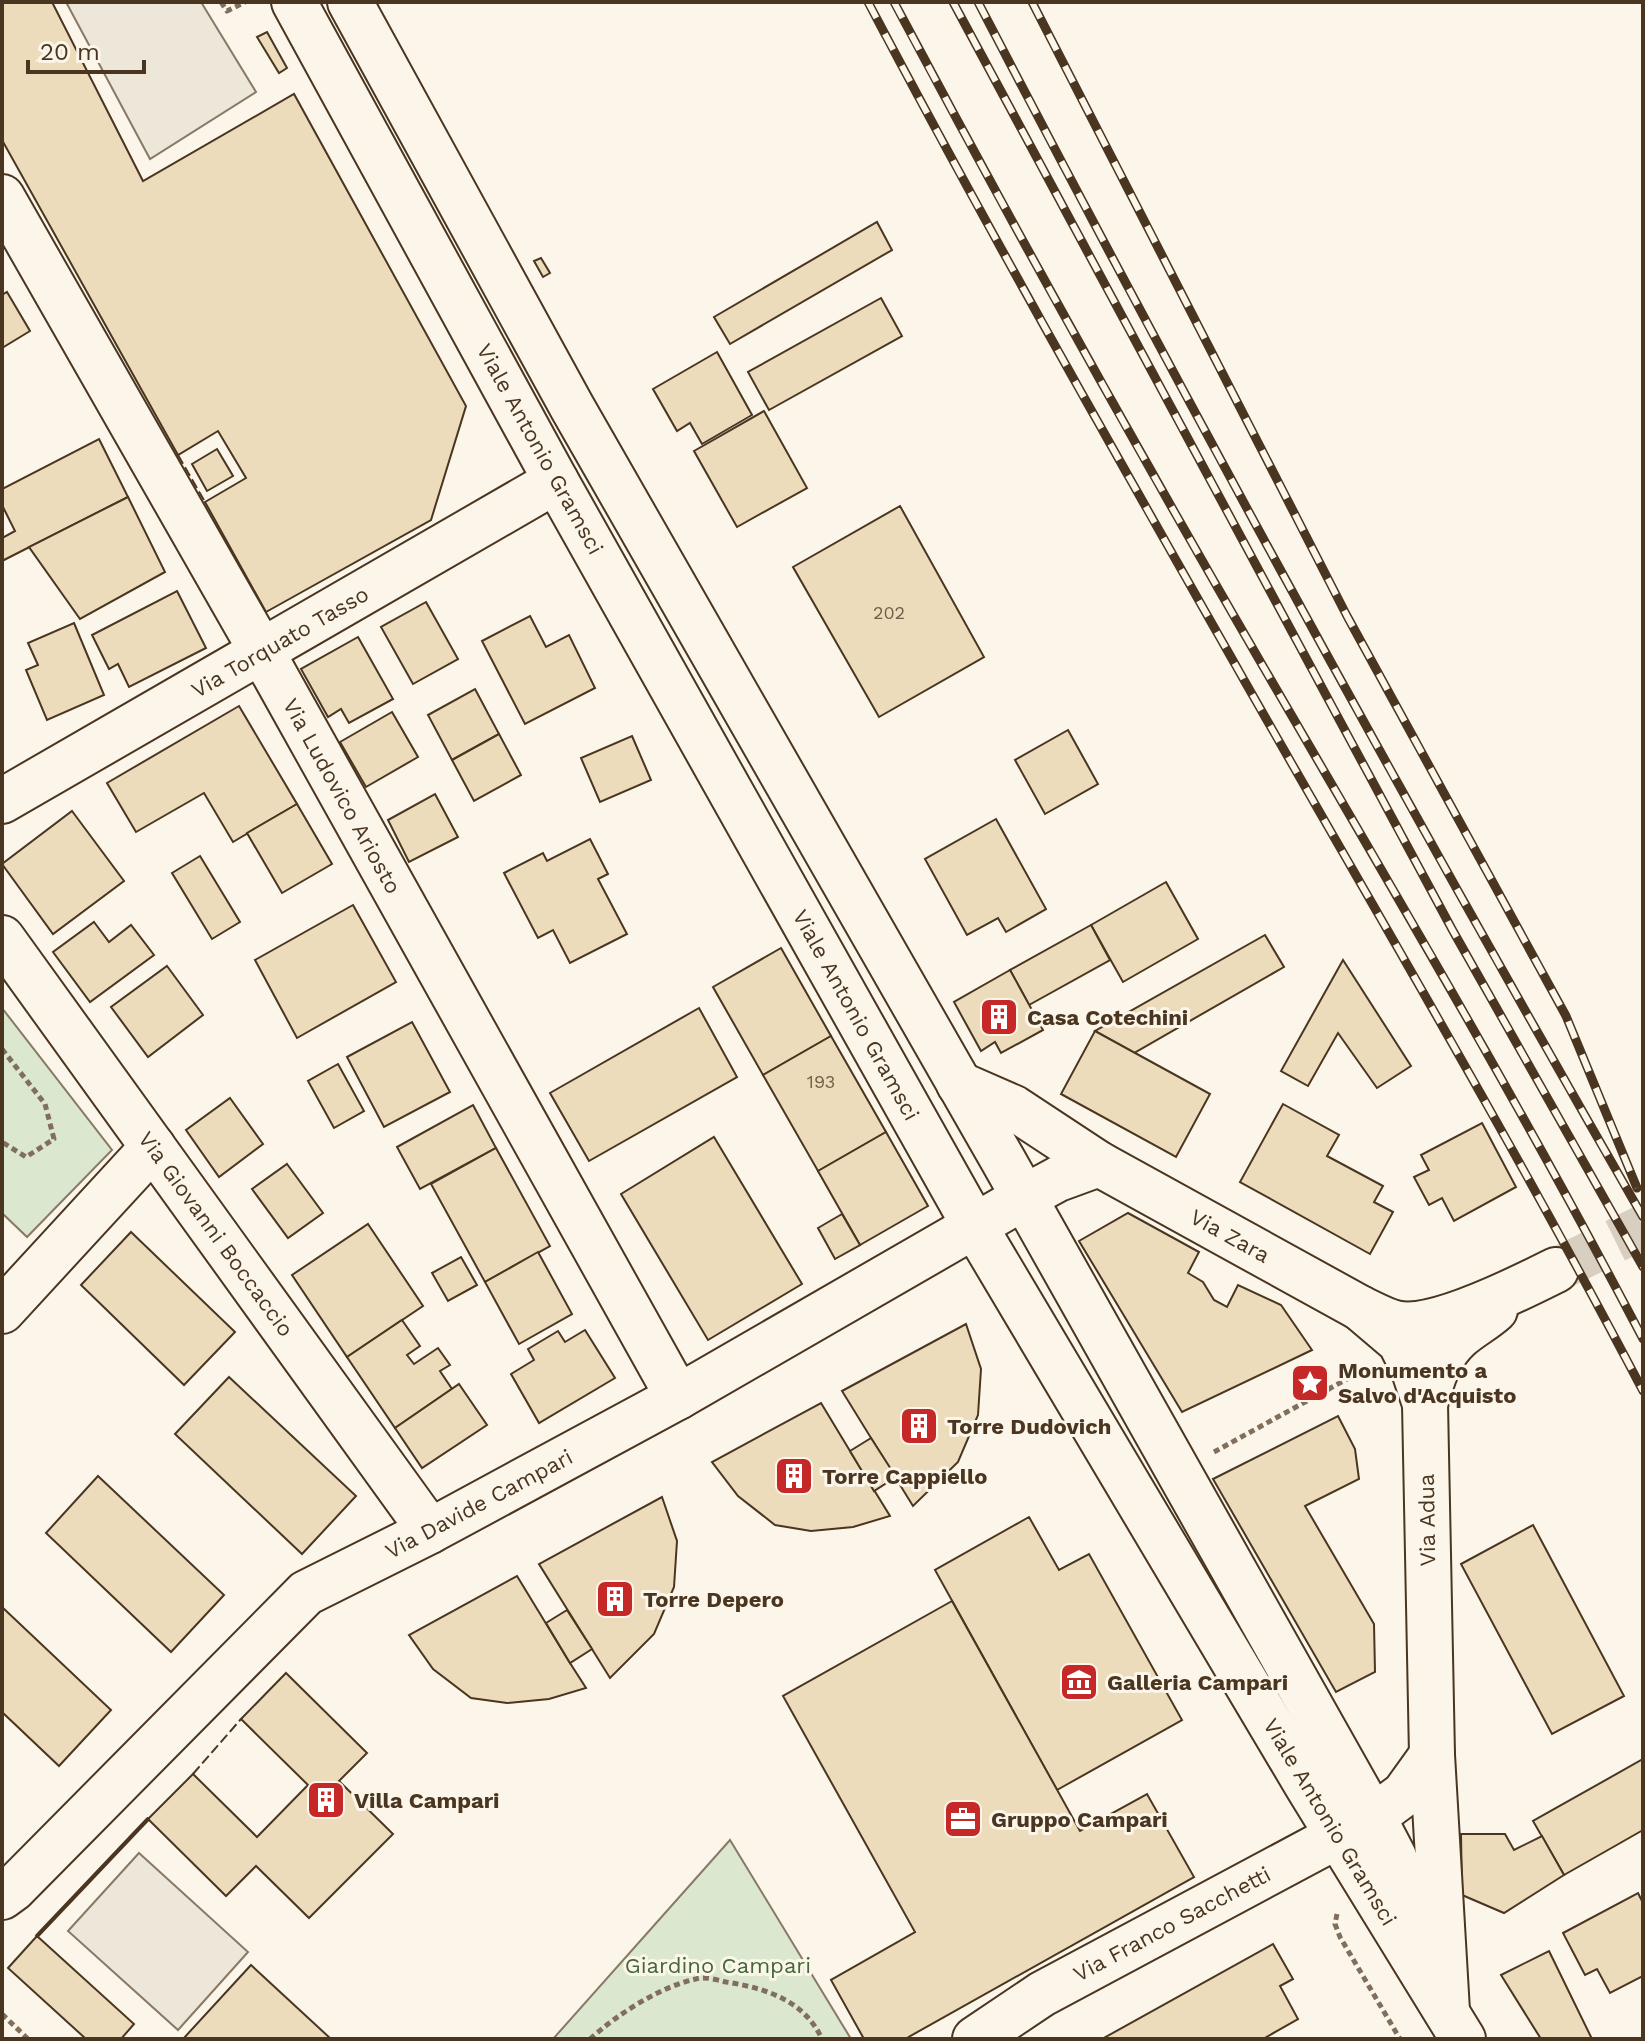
<svg xmlns="http://www.w3.org/2000/svg" width="1645" height="2041" font-family="'Work Sans',sans-serif">
<style>
.green{fill:#dce7d0;stroke:#887966;stroke-width:2}
.parking{fill:#ede7d9;stroke:#887966;stroke-width:2}
.building{fill:#ecdcbc;stroke:#4a3520;stroke-width:2}
.lines{fill:none;stroke-linecap:round;stroke-linejoin:round}
.minor-tunnel{stroke:#d8cfc1;stroke-width:44;stroke-dasharray:44 22;stroke-linecap:butt}
.minor-casing{stroke:#4a3520;stroke-width:48}
.major-casing{stroke:#4a3520;stroke-width:48}
.path{stroke:#7f6f5c;stroke-width:5;stroke-dasharray:6 4;stroke-linecap:butt}
.minor{stroke:#fbf6e9;stroke-width:44}
.major{stroke:#fbf6e9;stroke-width:44}
.rail-casing{stroke:#4a3520;stroke-width:9}
.rail{stroke:#fbf6e9;stroke-width:6;stroke-dasharray:18;stroke-linecap:butt}
.fence{stroke:#4a3520;stroke-width:2;stroke-dasharray:10 4;stroke-linecap:butt}
.wall{stroke:#4a3520;stroke-width:4}
.labels{text-anchor:middle;dominant-baseline:central;stroke-width:6;stroke-linejoin:round;paint-order:stroke}
.number-label{font-size:18px;fill:#725f47}
.street-label{font-size:22px;fill:#4a3520;stroke:#fbf6e9}
.poi-label{font-size:22px;font-weight:bold;fill:#4a3520;stroke:#fbf6e9;text-anchor:start}
.park-label{font-size:22px;fill:#436837;stroke:#fbf6e9}
</style>
<rect width="100%" height="100%" fill="#fbf6e9"/>
<g class="green">
<polygon points="2,1008 112,1150 27,1237 2,1213"/>
<polygon points="730,1840 851,2039 553,2039"/>
</g>
<g class="parking">
<polygon points="66,2 201,2 256,92 150,159"/>
<polygon points="139,1853 248,1952 178,2030 68,1931"/>
</g>
<g class="building">
<polygon points="2,2 52,2 143,181 294,94 466,406 431,520 266,612 205,502 246,478 218,431 178,455 2,140"/>
<polygon points="267,32 287,68 279,73 257,37"/>
<polygon points="877,222 892,250 730,344 714,317"/>
<polygon points="541,258 550,273 543,277 534,261"/>
<polygon points="7,292 30,331 2,348 2,295"/>
<polygon points="881,298 902,336 769,410 748,372"/>
<polygon points="717,352 752,415 702,444 690,423 677,431 653,389"/>
<polygon points="764,411 807,488 737,527 694,451"/>
<polygon points="99,439 128,497 2,561 2,538 15,531 2,505 2,489"/>
<polygon points="217,449 233,476 207,491 192,464"/>
<polygon points="128,497 165,572 80,619 29,547"/>
<polygon points="900,506 984,657 879,717 793,567"/>
<polygon points="177,591 206,648 129,687 118,664 109,669 92,635"/>
<polygon points="426,602 458,659 413,684 381,627"/>
<polygon points="530,616 546,647 569,635 595,688 525,724 482,641"/>
<polygon points="74,623 104,695 47,720 26,670 38,665 28,643"/>
<polygon points="358,637 393,699 349,723 341,709 328,717 301,669"/>
<polygon points="475,689 499,734 452,760 428,715"/>
<polygon points="239,706 297,804 233,842 204,793 136,832 107,783"/>
<polygon points="392,712 418,757 366,787 340,742"/>
<polygon points="1068,730 1098,784 1045,814 1015,760"/>
<polygon points="499,734 521,775 474,801 452,760"/>
<polygon points="632,736 651,780 600,802 581,758"/>
<polygon points="435,794 458,837 409,862 388,820"/>
<polygon points="297,804 332,864 282,893 247,833"/>
<polygon points="72,811 124,881 53,934 2,864"/>
<polygon points="996,819 1046,909 1006,932 998,918 967,935 925,859"/>
<polygon points="590,839 608,874 598,879 627,934 570,963 553,930 538,938 504,873 543,853 547,861"/>
<polygon points="200,856 240,922 212,939 172,873"/>
<polygon points="1166,882 1198,939 1123,982 1091,925"/>
<polygon points="353,905 396,982 297,1038 255,960"/>
<polygon points="94,922 109,942 131,925 154,955 90,1002 53,952"/>
<polygon points="1091,925 1110,960 1029,1005 1010,970"/>
<polygon points="1265,935 1284,967 1134,1053 1095,1031"/>
<polygon points="781,948 831,1036 763,1075 713,987"/>
<polygon points="1343,960 1411,1066 1377,1088 1338,1033 1308,1086 1281,1071"/>
<polygon points="167,966 203,1015 148,1057 111,1007"/>
<polygon points="1010,970 1043,1030 1001,1053 995,1042 981,1051 954,1002"/>
<polygon points="699,1008 737,1077 589,1161 550,1093"/>
<polygon points="412,1022 450,1092 384,1127 347,1057"/>
<polygon points="1095,1031 1210,1094 1176,1157 1061,1094"/>
<polygon points="831,1036 886,1132 818,1171 763,1075"/>
<polygon points="338,1064 364,1111 334,1128 308,1081"/>
<polygon points="230,1098 263,1144 219,1177 186,1130"/>
<polygon points="1283,1104 1339,1135 1327,1156 1383,1186 1374,1202 1393,1212 1370,1254 1240,1182"/>
<polygon points="473,1105 496,1148 420,1189 397,1147"/>
<polygon points="1482,1123 1516,1187 1454,1221 1442,1198 1429,1205 1414,1177 1429,1170 1421,1155"/>
<polygon points="886,1132 928,1206 860,1245 818,1171"/>
<polygon points="714,1137 802,1284 708,1340 621,1194"/>
<polygon points="496,1148 550,1246 485,1282 431,1184"/>
<polygon points="287,1164 323,1213 288,1238 252,1189"/>
<polygon points="1128,1213 1199,1252 1188,1273 1203,1282 1214,1300 1227,1307 1238,1285 1281,1305 1312,1350 1182,1412 1079,1241"/>
<polygon points="842,1214 860,1245 835,1259 818,1228"/>
<polygon points="368,1224 423,1306 347,1357 292,1275"/>
<polygon points="131,1232 235,1332 184,1385 81,1285"/>
<polygon points="538,1252 572,1314 519,1344 485,1282"/>
<polygon points="461,1257 477,1285 448,1301 432,1273"/>
<polygon points="402,1320 420,1346 407,1355 414,1364 438,1348 450,1365 440,1371 452,1389 395,1428 347,1357"/>
<polygon points="966,1324 981,1369 978,1415 958,1462 913,1506 842,1391"/>
<polygon points="585,1330 615,1378 539,1423 511,1374 534,1360 528,1349 558,1331 565,1342"/>
<polygon points="229,1377 356,1496 302,1554 175,1434"/>
<polygon points="459,1384 487,1425 422,1468 395,1428"/>
<polygon points="821,1403 850,1451 890,1516 853,1527 811,1531 775,1525 738,1496 712,1462"/>
<polygon points="1338,1416 1355,1449 1359,1479 1305,1506 1374,1624 1375,1672 1336,1692 1213,1479"/>
<polygon points="871,1438 896,1477 874,1491 850,1451"/>
<polygon points="98,1476 224,1595 171,1652 46,1533"/>
<polygon points="662,1497 677,1541 674,1587 654,1634 610,1678 539,1564"/>
<polygon points="1029,1517 1059,1570 1089,1554 1182,1720 1057,1790 935,1570"/>
<polygon points="1533,1525 1624,1696 1552,1734 1461,1564"/>
<polygon points="517,1576 570,1663 586,1688 549,1699 507,1703 471,1698 433,1669 409,1635"/>
<polygon points="952,1601 1080,1831 1147,1794 1194,1877 905,2039 864,2039 831,1980 915,1932 783,1696"/>
<polygon points="2,1607 111,1710 59,1766 2,1712"/>
<polygon points="567,1610 592,1649 570,1663 546,1623"/>
<polygon points="286,1673 367,1753 339,1781 393,1834 309,1918 256,1866 226,1896 148,1819 193,1774 257,1837 308,1785 241,1719"/>
<polygon points="1643,1759 1643,1830 1564,1875 1533,1821"/>
<polygon points="1461,1834 1505,1834 1514,1850 1542,1836 1564,1875 1504,1913 1462,1895"/>
<polygon points="1638,1893 1643,1903 1643,1976 1610,1993 1597,1969 1585,1975 1563,1933"/>
<polygon points="37,1936 134,2024 121,2039 86,2039 8,1968"/>
<polygon points="1273,1944 1293,1979 1280,1986 1298,2019 1263,2039 1102,2039"/>
<polygon points="1549,1951 1592,2039 1541,2039 1501,1975"/>
<polygon points="251,1965 331,2039 183,2039"/>
</g>
<g class="lines">
<polyline class="minor-tunnel" points="1556,1270 1643,1227"/>
<g class="minor-casing">
<g id="minor">
<polyline points="2,197 262,652 678,1397"/>
<polyline points="2,801 556,481"/>
<polyline points="2,938 430,1531"/>
<path d="M 959,1084 L 1014,1108 L 1099,1164 L 1360,1308 C 1371,1313 1383,1320 1395,1323 C 1434,1332 1520,1288 1556,1270"/>
<polyline points="1360,1308 1400,1342 1413,1368 1425,1404 1432,1755 1447,2011"/>
<polyline points="2,1311 153,1147"/>
<path d="M 1425,1404 C 1432,1379 1439,1355 1459,1337 C 1470,1327 1484,1320 1495,1310"/>
<polyline points="2,1897 13,1889 306,1593 430,1531 678,1397 1023,1198 1058,1179 1099,1164"/>
<polyline points="975,2039 1042,1994 1373,1817 1404,1794 1432,1755"/>
</g>
</g>
<g class="major-casing">
<g id="major">
<polyline points="294,2 556,481 974,1225 1308,1787 1463,2039"/>
<polyline points="350,2 572,407 1003,1160 1373,1817 1394,1857 1422,1937"/>
</g>
</g>
<g class="path">
<polyline points="221,2 227,11 245,2"/>
<polyline points="2,1049 45,1104 54,1139 26,1157 2,1142"/>
<polyline points="1214,1452 1367,1368"/>
<polyline points="1337,1914 1335,1924 1340,1937 1400,2039"/>
<polyline points="2,2014 28,2039"/>
<path d="M 590,2039 C 618,2014 659,1987 696,1979 C 705,1976 717,1980 726,1982 C 765,1988 804,2000 822,2039"/>
</g>
<use href="#minor" class="minor"/>
<use href="#major" class="major"/>
<g class="rail-casing">
<g id="rail">
<path d="M 868,2 C 987,228 1114,451 1240,673 C 1376,912 1516,1148 1643,1391"/>
<path d="M 894,2 C 1013,226 1137,449 1264,668 C 1393,890 1524,1111 1643,1339"/>
<polyline points="953,2 1453,931 1643,1267"/>
<path d="M 978,2 C 1191,412 1413,817 1643,1217"/>
<polyline points="1032,2 1347,616 1566,1016 1637,1188"/>
</g>
</g>
<use href="#rail" class="rail"/>
<g class="fence">
<polyline points="178,455 205,502"/>
<polyline points="193,1774 241,1719"/>
</g>
<polyline class="wall" points="37,1936 148,1819"/>
</g>
<defs>
<g id="building-square" transform="scale(2)"><rect x="-9" y="-9" width="18" height="18" rx="4" fill="#c62828" stroke="#fbf6e9"/><path d="M-4-6H4V6H1V3H-1V6H-4ZM-2.5-4.3h1.7v1.8h-1.7ZM.8-4.3h1.7v1.8H.8ZM-2.5-1h1.7V.8h-1.7ZM.8-1h1.7V.8H.8Z" fill="#fff"/></g>
<g id="sight-square" transform="scale(2)"><rect x="-9" y="-9" width="18" height="18" rx="4" fill="#c62828" stroke="#fbf6e9"/><path d="M0-6L1.8-2.2L6-1.7L2.9 1.2L3.7 5.4L0 3.3L-3.7 5.4L-2.9 1.2L-6-1.7L-1.8-2.2Z" fill="#fff"/></g>
<g id="museum-square" transform="scale(2)"><rect x="-9" y="-9" width="18" height="18" rx="4" fill="#c62828" stroke="#fbf6e9"/><path d="M0-6L6-3V-2H-6V-3ZM-5-1h2V3h-2ZM-1-1h2V3h-2ZM3-1h2V3H3ZM-6 4H6V6H-6Z" fill="#fff"/></g>
<g id="office-square" transform="scale(2)"><rect x="-9" y="-9" width="18" height="18" rx="4" fill="#c62828" stroke="#fbf6e9"/><path d="M-6-3h4V-5.5h4V-3h4V5H-6ZM-1-4.5V-3h2v-1.5ZM-6 0V1H6V0Z" fill="#fff"/></g>
</defs>
<g fill-rule="evenodd">
<use href="#building-square" x="999" y="1017"/>
<use href="#sight-square" x="1310" y="1383"/>
<use href="#building-square" x="919" y="1426"/>
<use href="#building-square" x="794" y="1476"/>
<use href="#building-square" x="615" y="1599"/>
<use href="#museum-square" x="1079" y="1682"/>
<use href="#building-square" x="326" y="1800"/>
<use href="#office-square" x="963" y="1819"/>
</g>
<g class="labels">
<g class="number-label">
<text x="889" y="612">202</text>
<text x="821" y="1081">193</text>
</g>
<g class="street-label">
<text transform="translate(540 449) rotate(61)">Viale Antonio Gramsci</text>
<text transform="translate(280 642) rotate(-30)">Via Torquato Tasso</text>
<text transform="translate(342 796) rotate(61)">Via Ludovico Ariosto</text>
<text transform="translate(856 1015) rotate(61)">Viale Antonio Gramsci</text>
<text transform="translate(216 1234) rotate(54)">Via Giovanni Boccaccio</text>
<text transform="translate(1230 1236) rotate(29)">Via Zara</text>
<text transform="translate(479 1504) rotate(-28)">Via Davide Campari</text>
<text transform="translate(1427 1520) rotate(-91)">Via Adua</text>
<text transform="translate(1330 1822) rotate(59)">Viale Antonio Gramsci</text>
<text transform="translate(1172 1924) rotate(-28)">Via Franco Sacchetti</text>
</g>
<g class="poi-label">
<text x="1027" y="1017">Casa Cotechini</text>
<text x="1338" y="1370">Monumento a<tspan x="1338" dy="25">Salvo d'Acquisto</tspan></text>
<text x="947" y="1426">Torre Dudovich</text>
<text x="822" y="1476">Torre Cappiello</text>
<text x="643" y="1599">Torre Depero</text>
<text x="1107" y="1682">Galleria Campari</text>
<text x="354" y="1800">Villa Campari</text>
<text x="991" y="1819">Gruppo Campari</text>
</g>
<g class="park-label">
<text x="718" y="1965">Giardino Campari</text>
</g>
</g>
<rect width="1645" height="2041" fill="none" stroke="#4a3520" stroke-width="8"/>
<path d="M28 60v12h116v-12" fill="none" stroke="#4a3520" stroke-width="4"/>
<text x="40" y="60" font-size="24" fill="#4a3520" stroke="#fbf6e9" stroke-width="6" paint-order="stroke">20 m</text>
</svg>
